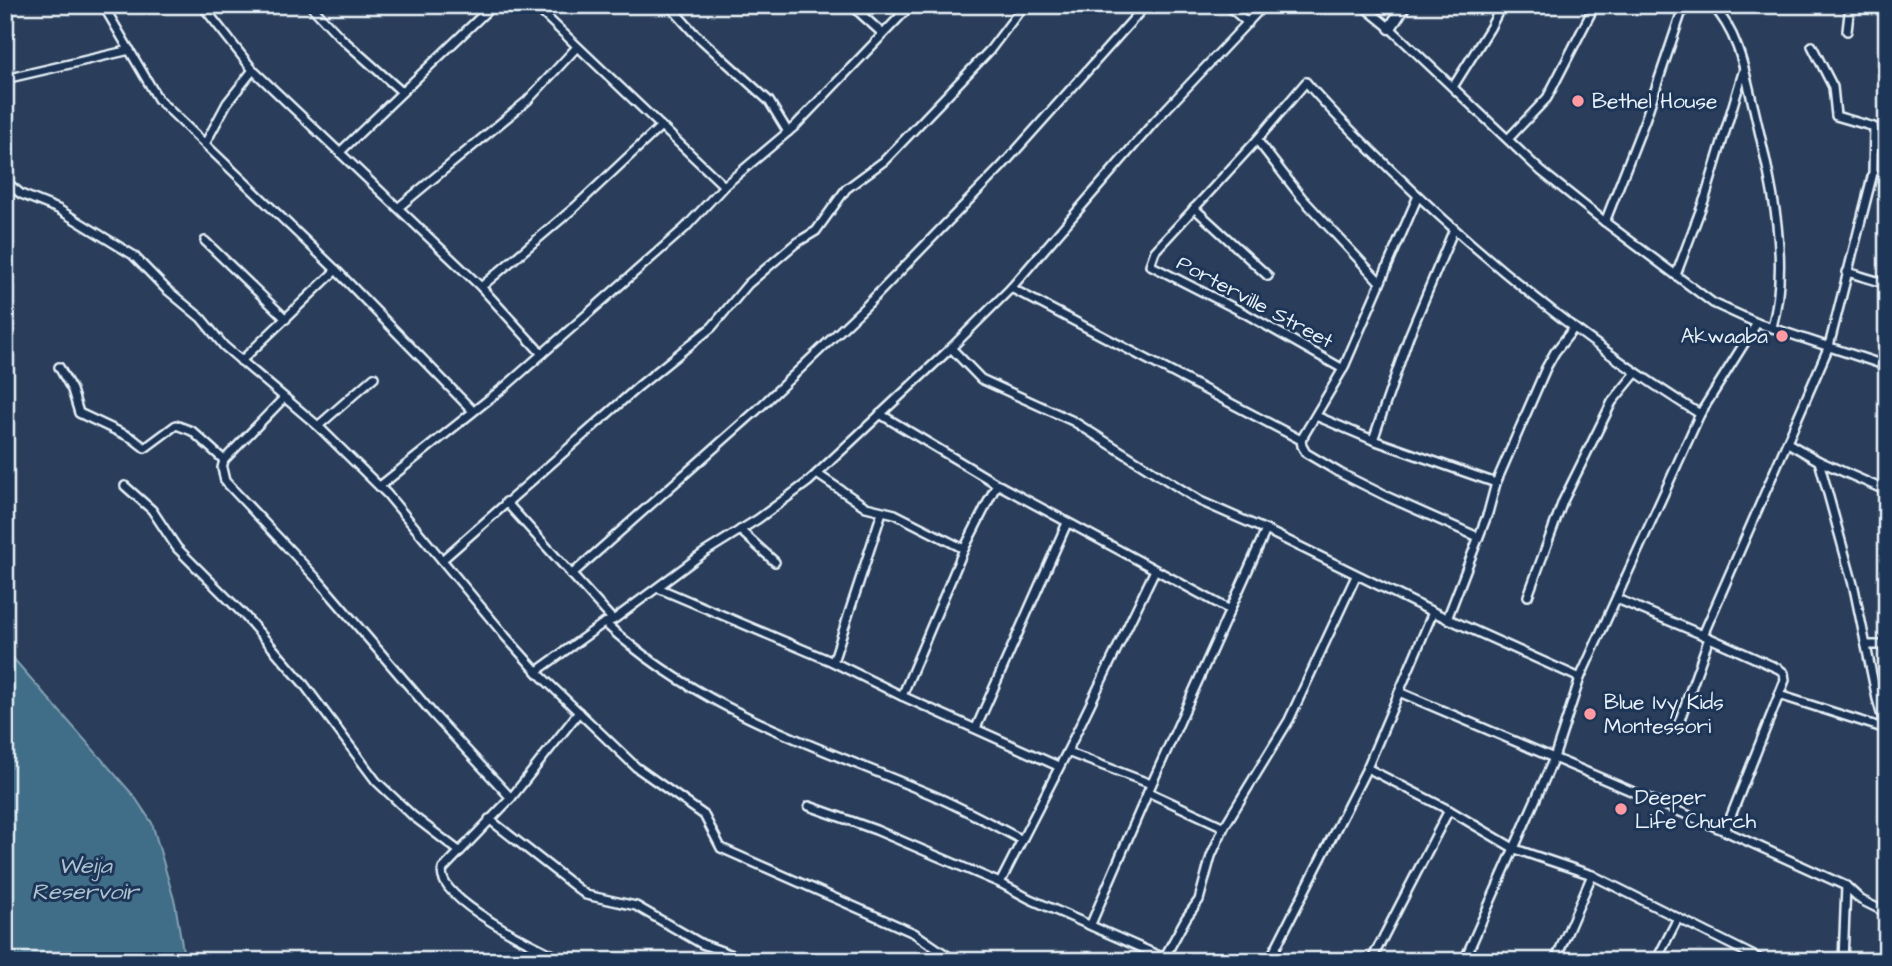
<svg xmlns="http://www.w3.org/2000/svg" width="1892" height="966" font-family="'Architects Daughter',sans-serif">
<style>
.water{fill:#416d87;stroke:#84a2b4;stroke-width:2}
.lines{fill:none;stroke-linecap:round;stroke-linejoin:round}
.street-casing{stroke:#e8f1f8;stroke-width:12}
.secondary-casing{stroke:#e8f1f8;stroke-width:15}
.street{stroke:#1d3557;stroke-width:7}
.secondary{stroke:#1d3557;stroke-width:10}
.poi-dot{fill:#ff9aa2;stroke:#1d3557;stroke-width:2.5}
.labels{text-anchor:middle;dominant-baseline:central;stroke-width:6;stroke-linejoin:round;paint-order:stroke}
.poi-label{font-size:21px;fill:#e8f1f8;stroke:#1d3557;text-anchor:start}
.street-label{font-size:21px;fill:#e8f1f8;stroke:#1d3557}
.water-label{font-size:23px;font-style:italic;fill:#aec3d0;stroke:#1d3557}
</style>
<rect width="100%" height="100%" fill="#2a3e5b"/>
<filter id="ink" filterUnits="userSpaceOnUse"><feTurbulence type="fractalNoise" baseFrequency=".0143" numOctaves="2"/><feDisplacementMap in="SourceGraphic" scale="14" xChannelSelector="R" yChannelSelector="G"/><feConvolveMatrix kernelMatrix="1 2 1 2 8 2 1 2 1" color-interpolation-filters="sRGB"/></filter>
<g filter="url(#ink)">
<polygon class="water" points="5,649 134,796 152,823 175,903 183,951 187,961 5,961"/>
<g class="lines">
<g class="street-casing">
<g id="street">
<polyline points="103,5 158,99 336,270 473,411"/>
<polyline points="202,5 253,70 481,287 542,354"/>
<polyline points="310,5 340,37 402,92"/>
<polyline points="534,5 724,186"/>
<polyline points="669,5 693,32 769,101 788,132"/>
<polyline points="851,5 882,33"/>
<polyline points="1227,5 1248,23"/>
<polyline points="1362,5 1390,28 1541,171 1605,222 1713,303 1757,323 1887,366"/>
<path d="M 1712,5 C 1739,33 1745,73 1754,109 C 1770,178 1791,257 1772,327"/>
<polyline points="1847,31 1850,5"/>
<polyline points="5,79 130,50"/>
<polyline points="1453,87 1490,28 1502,5"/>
<polyline points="1508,139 1547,98 1595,5"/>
<polyline points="1257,140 1302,198 1379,281"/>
<polyline points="205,144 227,103 253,70"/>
<polyline points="341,151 493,5"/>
<polyline points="5,181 21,194 58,209 133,255 166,289 201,318 224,346 318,426 387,494 506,637 540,675 636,767 704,815 721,848 914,933 955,961"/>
<polyline points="1418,196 1343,369 1301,440 1302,446 1306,453 1340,473 1388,497 1478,537"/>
<polyline points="399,207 527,101 577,47"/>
<polyline points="1194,208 1268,276"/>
<polyline points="1605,222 1645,120 1684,5"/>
<polyline points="205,241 286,319"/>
<polyline points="1847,272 1887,284"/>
<polyline points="1676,275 1706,195 1744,69"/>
<polyline points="481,287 574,208 661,126"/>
<polyline points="1011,288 1301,440"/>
<polyline points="951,348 981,379 1073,421 1200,501 1266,530 1433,612 1580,678"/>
<polyline points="241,361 336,270"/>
<polyline points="59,367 72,390 79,413 132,438 145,448 176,425 192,431 224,460"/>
<path d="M 1343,369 L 1246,314 L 1150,265 L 1155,251 L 1257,140 L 1306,82 C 1332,113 1362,141 1391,170 C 1486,262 1588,345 1700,414"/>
<polyline points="284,398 224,460 222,468 225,481 319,581 433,714 511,798"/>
<polyline points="880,414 997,484 1230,610"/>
<polyline points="1316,416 1373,440 1496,483"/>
<polyline points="318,426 374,377"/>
<polyline points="1373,440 1409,336 1454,229"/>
<polyline points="1788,443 1819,461 1887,491"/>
<polyline points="1819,461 1854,588 1877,699 1887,734"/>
<polyline points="817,474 866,507 895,514 964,549"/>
<polyline points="997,484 964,549 902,696 1058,766"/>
<polyline points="125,486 152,510 177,548 245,616 303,683 376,781 413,816 459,851"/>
<polyline points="380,486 508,384 685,228 724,186 795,126 911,5"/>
<polyline points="506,502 613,620"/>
<polyline points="740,530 775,562"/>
<polyline points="442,560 639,386 712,327 748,284 796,243 816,231 846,189 884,161 990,50 1024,5"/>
<polyline points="1155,570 1067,752 1000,883 1030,899 1171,961"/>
<polyline points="571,575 756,411 868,304 1002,166 1146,5"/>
<polyline points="658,588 833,662 902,696"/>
<polyline points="1528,596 1563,501 1612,402 1635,374"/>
<polyline points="1617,599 1703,635 1829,346 1873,173 1874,127 1836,116 1833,87 1812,46"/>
<polyline points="1447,619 1488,513 1496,483 1546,368 1555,352 1574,328"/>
<path d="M 605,623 C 699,711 821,747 937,797 C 966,810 994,825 1022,840"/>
<polyline points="1703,635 1779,669 1784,673 1785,680 1779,695 1725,831"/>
<polyline points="1866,645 1887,645"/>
<polyline points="833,662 882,512"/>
<polyline points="537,671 601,625 616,618 705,552 758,519 808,482 951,348 1011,288 1155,121 1264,5"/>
<polyline points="1399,692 1725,831 1846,886 1861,900 1887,913"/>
<polyline points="1779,695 1886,729"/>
<polyline points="976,728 1067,523"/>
<polyline points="1677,728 1709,638"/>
<polyline points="1067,752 1151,784"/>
<polyline points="1367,768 1449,810 1515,849 1592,875 1764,961"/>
<polyline points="1148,792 1224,827"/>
<polyline points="809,806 876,830 1000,883"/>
<polyline points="489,819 586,895 636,906 702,944 749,961"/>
<polyline points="1091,924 1148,792 1266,530"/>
<polyline points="1163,960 1186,918 1199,900 1211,856 1224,827 1289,720 1356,576"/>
<path d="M 566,961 C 542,950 432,898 443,869 L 511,798 L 579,712"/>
<polyline points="1269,961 1367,768 1433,612"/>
<polyline points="1371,961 1449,810"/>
<polyline points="1464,961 1554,758 1580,678 1700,414 1757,323"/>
<polyline points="1555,961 1592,875"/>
<polyline points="1656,961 1678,918"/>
<polyline points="1843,961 1846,886"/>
</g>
</g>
<g class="secondary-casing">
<polyline id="secondary" points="1390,28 1405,5"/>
</g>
<use href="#street" class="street"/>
<use href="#secondary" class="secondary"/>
</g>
</g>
<g class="poi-dot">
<circle cx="1578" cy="101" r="7"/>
<circle cx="1782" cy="336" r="7"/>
<circle cx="1590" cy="714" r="7"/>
<circle cx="1621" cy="809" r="7"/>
</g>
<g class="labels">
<g class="poi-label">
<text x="1592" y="101">Bethel House</text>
<text x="1768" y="336" text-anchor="end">Akwaaba</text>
<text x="1604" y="702">Blue Ivy Kids<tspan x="1604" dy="24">Montessori</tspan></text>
<text x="1635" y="797">Deeper<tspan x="1635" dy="24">Life Church</tspan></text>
</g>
<g class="street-label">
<text transform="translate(1255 302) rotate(28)">Porterville Street</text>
</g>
<g class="water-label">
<text x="85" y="866">Weija<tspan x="85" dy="26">Reservoir</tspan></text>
</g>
</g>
<rect width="1892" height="966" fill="none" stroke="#1d3557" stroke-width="28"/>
<rect x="14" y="14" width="1864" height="938" fill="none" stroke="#e8f1f8" stroke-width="2.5" filter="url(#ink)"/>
</svg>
